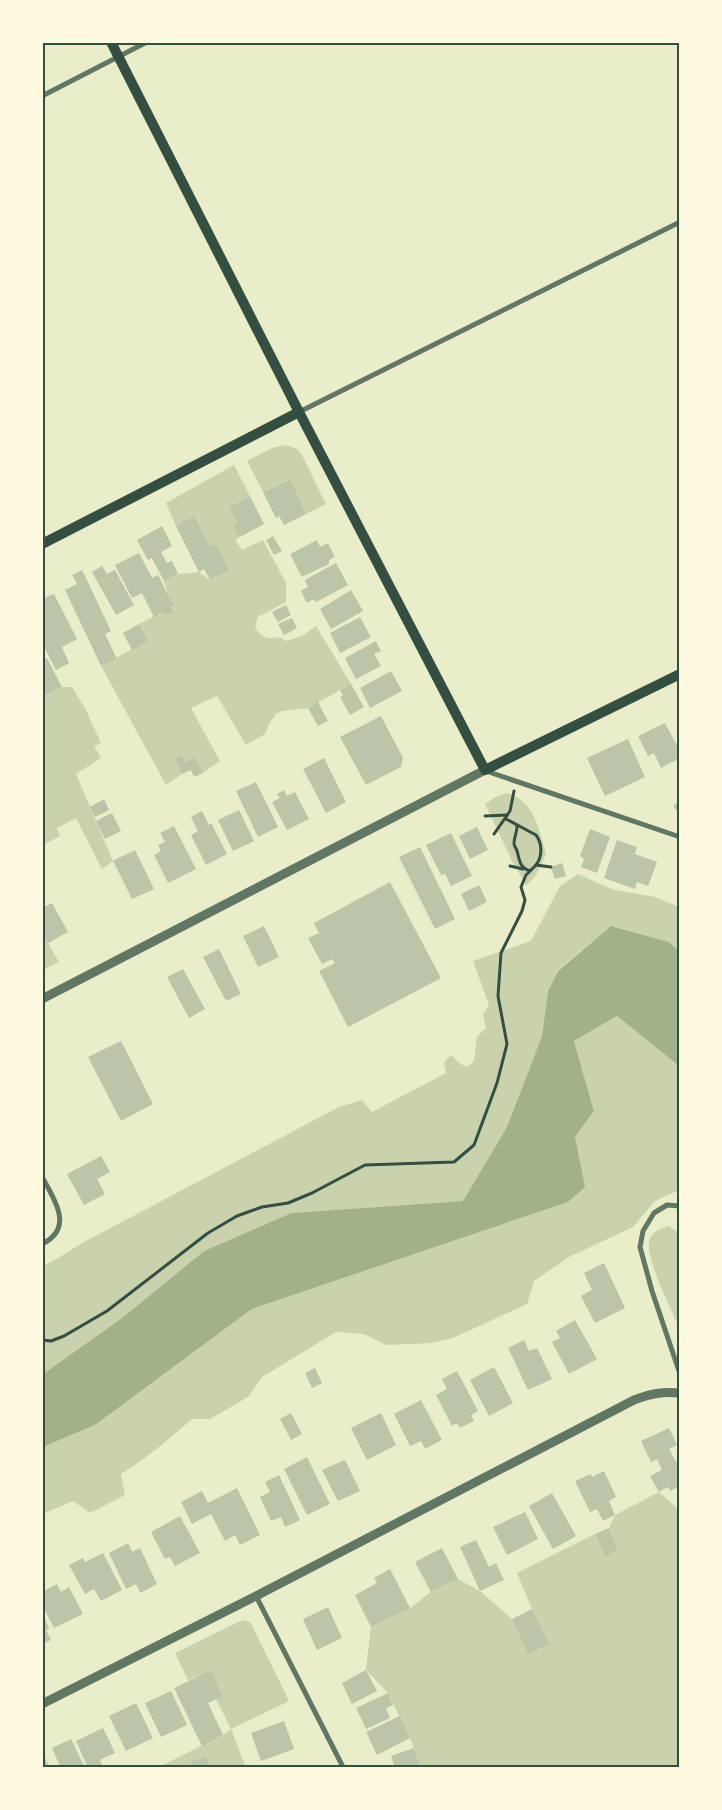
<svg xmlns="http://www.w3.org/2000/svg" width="722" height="1810" font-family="Poppins,sans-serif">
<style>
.green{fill:#cad2ad}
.water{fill:#a3b18a}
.building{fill:#bcc5a7}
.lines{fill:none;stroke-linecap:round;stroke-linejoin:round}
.path{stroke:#344e41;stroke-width:3}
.minor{stroke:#617663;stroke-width:5}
.tertiary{stroke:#617663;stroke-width:9}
.secondary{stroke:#344e41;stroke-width:10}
.neatline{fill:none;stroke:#344e41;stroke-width:2}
</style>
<rect width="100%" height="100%" fill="#e9edc9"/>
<g class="green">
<polygon points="286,445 297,449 302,455 326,504 306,514 289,479 263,492 247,461 272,448"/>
<path d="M 234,465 L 250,496 L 229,507 L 237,523 L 234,525 L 240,537 L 235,540 L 242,550 L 263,540 L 286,583 L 286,602 L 258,617 L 255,627 C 261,637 267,640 279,637 L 286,641 L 302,636 L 316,626 L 351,684 L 308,708 L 282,711 L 276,714 L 269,724 L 265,734 L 246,745 L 217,696 L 191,708 L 220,761 L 203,773 L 195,757 L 185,762 L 182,755 L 175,759 L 182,774 L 166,785 L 101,666 L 147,641 L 139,624 L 163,612 L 165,616 L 174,612 L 164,581 L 178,574 L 199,572 L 210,580 L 229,571 L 210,547 L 196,517 L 176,526 L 166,503 Z"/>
<polygon points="62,687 72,687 85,708 101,743 94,746 101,758 76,774 113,861 102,869 76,818 57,828 60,836 43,845 43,697"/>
<path d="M 506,793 C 534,800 539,829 546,854 C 541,865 537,878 526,885 L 512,861 L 485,804 L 496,797 Z"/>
<polygon points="578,874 614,890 655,897 679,907 679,951 669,942 611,926 558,970 548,991 542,1036 507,1128 463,1201 291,1213 204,1251 122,1318 43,1374 43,1266 58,1258 84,1242 339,1107 362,1100 372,1112 446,1073 444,1063 451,1055 459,1063 467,1067 474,1061 477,1036 486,1028 483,1014 489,1005 473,961 531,941 560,886"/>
<polygon points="42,933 59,962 43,970 42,970"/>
<path d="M 617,1016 L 679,1066 L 679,1190 L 655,1201 L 633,1227 L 569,1257 L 534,1281 L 527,1304 L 453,1338 L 431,1343 L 386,1345 L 364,1334 L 336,1332 L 262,1377 L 248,1397 L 210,1419 L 192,1419 C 169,1439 147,1458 121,1474 L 125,1495 L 90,1513 L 73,1501 L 43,1514 L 43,1447 L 95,1425 L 252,1309 L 568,1202 L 575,1137 L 594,1111 L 574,1041 Z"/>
<path d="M 669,1226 L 677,1232 L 677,1253 L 680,1260 L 679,1327 C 672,1311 642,1253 650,1238 C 655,1230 661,1229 669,1226 Z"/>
<polygon points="659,1492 676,1507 679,1515 679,1767 421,1767 410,1738 388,1693 366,1670 371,1627 410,1608 431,1592 458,1579 480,1591 512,1619 528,1653 548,1643 532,1609 517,1573 595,1534 605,1555 618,1550 609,1528 615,1515"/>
<polygon points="245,1620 251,1623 289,1701 231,1729 246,1768 157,1768 223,1735 231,1729 216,1699 223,1695 211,1671 188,1680 175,1653 238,1622"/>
</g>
<polygon class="water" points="611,926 669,942 679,951 679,1066 617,1016 574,1041 594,1111 575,1137 585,1187 568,1202 252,1309 95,1425 43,1447 43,1374 122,1318 204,1251 291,1213 463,1201 507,1127 542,1036 548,991 558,971"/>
<g class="building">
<polygon points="290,479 306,514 284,525 279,516 276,518 263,492"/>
<polygon points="250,496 264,524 240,537 233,525 237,523 229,507"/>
<polygon points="195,516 210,547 216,544 229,571 210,580 204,569 199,572 176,526"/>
<polygon points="162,526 172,546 161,552 167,563 172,561 178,574 164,581 152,558 148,560 137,540"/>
<polygon points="273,536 282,551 274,555 266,540"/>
<polygon points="317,540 320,547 328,543 335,557 329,560 329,564 302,577 290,554"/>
<polygon points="139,553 152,578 158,575 174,606 171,607 174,612 165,616 163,612 154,617 142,593 132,598 115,565"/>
<polygon points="336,563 348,585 316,602 314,599 307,603 301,591 308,587 305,580"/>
<polygon points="102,566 107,574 115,570 134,605 116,615 92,572"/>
<polygon points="82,570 111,631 105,634 117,659 101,666 65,590 77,584 72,575"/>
<polygon points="351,590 363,611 331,629 320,609"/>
<polygon points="54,594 77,639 62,647 69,663 56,670 42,643 42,595 44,598"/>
<polygon points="286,605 291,615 278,622 272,612"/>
<polygon points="360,617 371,637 340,653 330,633"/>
<polygon points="292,618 297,628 284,635 278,624"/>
<polygon points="139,624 148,641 132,650 123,633"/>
<polygon points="376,641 381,651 374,654 381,666 356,679 345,658"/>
<polygon points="47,658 62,687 42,697 42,661"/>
<polygon points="391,671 402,691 370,708 360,688"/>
<polygon points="351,684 364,707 350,715 340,697 343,696 340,690"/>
<polygon points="318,702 328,721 318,726 308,708"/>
<polygon points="381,716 403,758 401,767 366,785 340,737"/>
<polygon points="665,723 680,751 680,758 661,768 654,753 648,756 638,736"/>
<polygon points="628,739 645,777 605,796 587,758"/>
<polygon points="182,755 185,762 195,757 203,773 194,777 191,770 182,774 175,759"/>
<polygon points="324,758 346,802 326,813 303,769"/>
<polygon points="256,782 278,827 258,837 236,791"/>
<polygon points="284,790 287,796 295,792 309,819 287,830 272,802 280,798 277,794"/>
<polygon points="104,799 109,810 95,817 90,807"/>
<polygon points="680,801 680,815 673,806"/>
<polygon points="239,810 254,841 233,851 218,820"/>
<polygon points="202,811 209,825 211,823 227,854 206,865 191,835 198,831 191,817"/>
<polygon points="112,813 121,831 105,839 96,821"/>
<polygon points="174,826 196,869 168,883 154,855 161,851 158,845 165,842 160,833"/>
<polygon points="477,827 488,850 470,859 459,836"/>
<polygon points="590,829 610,837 597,873 581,867 584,859 580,856"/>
<polygon points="451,833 472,876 451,886 445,874 441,875 426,845"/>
<polygon points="617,840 637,847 635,854 657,862 648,886 637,882 635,889 604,878"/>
<polygon points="420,847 455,919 435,929 399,857"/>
<polygon points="135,850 154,889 132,899 113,861"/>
<polygon points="562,863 566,876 555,879 551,867"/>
<polygon points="390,882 441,978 348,1027 319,971 335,963 332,959 322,964 308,938 319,933 314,923"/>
<polygon points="479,885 487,902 469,911 461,894"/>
<polygon points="52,903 68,932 48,943 42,933 42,908"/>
<polygon points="264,926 279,957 258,967 243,936"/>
<polygon points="219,949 241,994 226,1001 203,957"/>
<polygon points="183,969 205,1009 189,1018 167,977"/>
<polygon points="121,1041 153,1104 121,1121 88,1057"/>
<polygon points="101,1156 110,1172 97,1179 105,1194 84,1205 67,1174"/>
<polygon points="604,1263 625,1308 595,1323 581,1296 592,1290 584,1273"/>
<polygon points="575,1320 597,1359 569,1374 552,1342 560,1338 556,1331"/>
<polygon points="524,1340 529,1351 537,1348 552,1379 528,1390 508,1348"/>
<polygon points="494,1367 513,1403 489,1416 470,1380"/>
<polygon points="315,1368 322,1383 312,1388 305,1373"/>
<polygon points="457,1371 478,1411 471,1415 474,1421 460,1428 457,1423 452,1426 436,1395 447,1389 442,1379"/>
<polygon points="421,1400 442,1440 425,1449 421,1441 410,1446 394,1414"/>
<polygon points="291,1413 302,1434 291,1440 280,1419"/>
<polygon points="381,1413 396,1445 367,1460 351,1428"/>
<polygon points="669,1428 677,1445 669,1449 680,1469 680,1486 670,1491 668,1487 659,1492 650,1476 662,1470 657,1459 651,1462 641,1441"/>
<polygon points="307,1457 330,1504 307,1515 284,1469"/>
<polygon points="345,1460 360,1491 338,1501 322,1470"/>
<polygon points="604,1471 616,1497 609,1501 615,1515 603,1521 597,1509 590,1512 575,1481 591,1474 592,1477"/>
<polygon points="279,1475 300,1520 285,1527 281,1517 271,1521 260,1497 270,1492 265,1482"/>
<polygon points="237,1488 260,1535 240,1545 235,1535 225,1541 211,1514 192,1524 181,1502 202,1491 208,1503"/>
<polygon points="552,1493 576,1536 553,1549 529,1506"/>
<polygon points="525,1512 538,1539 507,1555 493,1527"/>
<polygon points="180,1516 200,1553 175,1566 170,1557 165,1559 151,1532"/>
<polygon points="609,1528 618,1550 605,1556 595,1534"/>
<polygon points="476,1540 489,1567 496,1563 504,1580 480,1591 460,1547"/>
<polygon points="128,1543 132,1552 140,1548 157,1584 140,1593 136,1584 126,1589 109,1553"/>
<polygon points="442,1548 458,1579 431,1592 415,1562"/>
<polygon points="103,1553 122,1590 101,1601 94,1589 85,1594 69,1565 83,1558 85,1562"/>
<polygon points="390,1569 410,1608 371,1627 355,1595 377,1583 374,1578"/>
<polygon points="57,1584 61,1592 69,1587 83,1614 54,1628 42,1605 42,1592"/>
<polygon points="328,1607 342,1638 317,1650 303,1619"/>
<polygon points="532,1609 549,1644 528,1654 512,1619"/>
<polygon points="42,1613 49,1628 46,1630 51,1640 42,1644"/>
<polygon points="211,1670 223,1696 208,1703 223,1735 202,1746 174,1688"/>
<polygon points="366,1670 377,1691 352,1704 342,1683"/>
<polygon points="171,1691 187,1725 161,1737 145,1703"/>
<polygon points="388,1693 393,1705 386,1708 390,1718 366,1729 356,1708"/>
<polygon points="136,1703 153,1738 126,1751 109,1716"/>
<polygon points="400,1716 410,1738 377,1755 366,1732"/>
<polygon points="284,1721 294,1749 261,1761 251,1733"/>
<polygon points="103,1728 115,1753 100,1760 103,1768 88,1768 76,1741"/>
<polygon points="71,1739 85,1768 61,1768 52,1748"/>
<polygon points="414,1748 421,1768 395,1768 391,1756"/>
<polygon points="42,1752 50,1768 42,1768"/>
<polygon points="205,1756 211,1768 192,1768 190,1763"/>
</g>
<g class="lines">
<g class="path">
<polyline points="485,816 507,815"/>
<path d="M 506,819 L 536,835 C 542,843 543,856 536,865"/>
<path d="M 517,826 C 517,832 514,838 514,843 C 514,847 516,847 517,851 C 520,861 519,867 530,871"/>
<polyline points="494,834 510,811 514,791"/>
<polyline points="510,866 523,869"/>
<polyline points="42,1340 51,1341 64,1336 107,1311 208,1233 237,1216 262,1207 288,1203 312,1193 365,1165 454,1162 474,1145 497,1083 507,1044 498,996 501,953 522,911 525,900 521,887 526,875 536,865 551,867"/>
</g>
<g class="minor">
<polyline points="42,96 147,42"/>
<polyline points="299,412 680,222"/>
<polyline points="486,771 680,837"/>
<path d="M 42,1177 C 54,1199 75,1228 42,1244"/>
<polyline points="680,1206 667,1205 654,1213 643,1231 640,1247 652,1291 680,1374"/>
<polyline points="256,1596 343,1767"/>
</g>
<g class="tertiary">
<polyline points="42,999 485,770"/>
<path d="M 42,1704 L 256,1596 L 634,1400 C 650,1394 663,1391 680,1393"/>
</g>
<g class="secondary">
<polyline points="111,42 299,412 485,770 680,674"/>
<polyline points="42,544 299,412"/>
</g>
</g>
<rect width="722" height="1810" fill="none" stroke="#fefae0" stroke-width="88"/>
<rect x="44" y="44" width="634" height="1722" class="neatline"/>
</svg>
